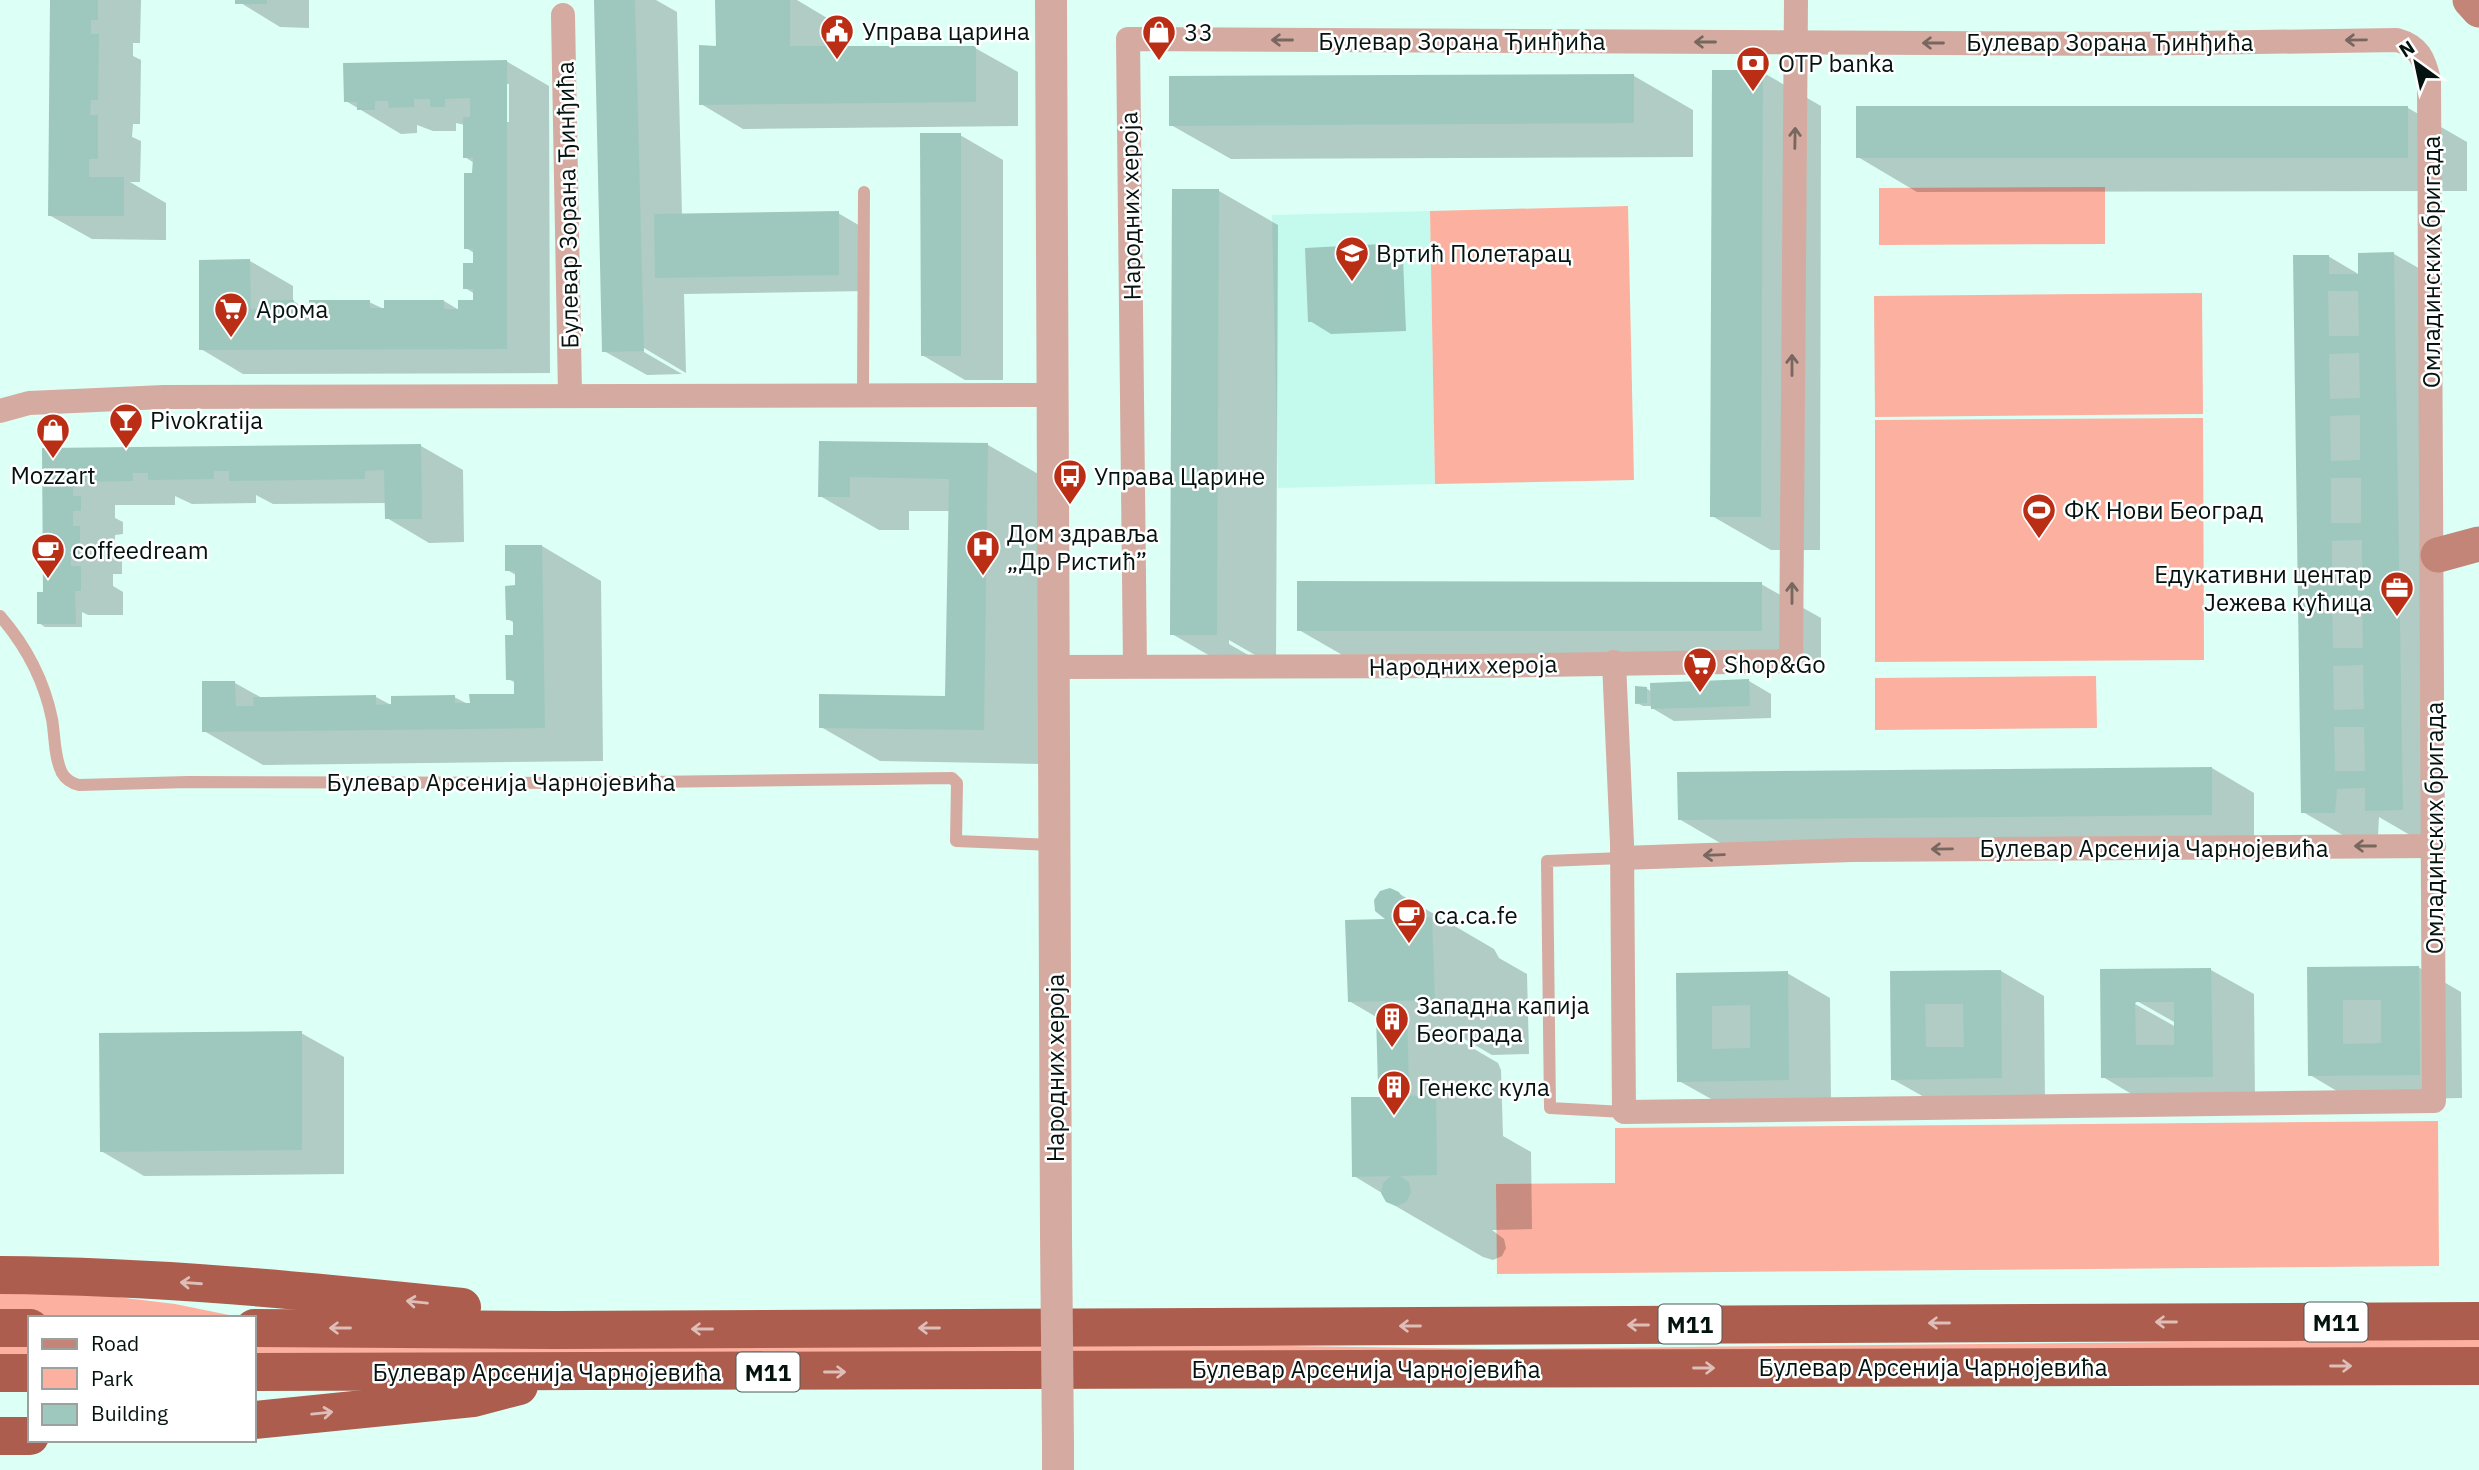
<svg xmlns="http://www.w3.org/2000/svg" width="2479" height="1470" font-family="'IBM Plex Sans',sans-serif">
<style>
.built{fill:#c4faed}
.green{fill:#fcb0a0}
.shadow{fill:#0003;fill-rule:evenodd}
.building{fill:#9ec8be;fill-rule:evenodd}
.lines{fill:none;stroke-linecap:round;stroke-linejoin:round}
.service{stroke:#d5aba1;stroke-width:12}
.minor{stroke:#d5aba1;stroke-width:24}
.tertiary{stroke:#d5aba1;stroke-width:32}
.secondary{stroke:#c28578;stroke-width:35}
.trunk{stroke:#ac5d4d;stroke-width:38}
.tertiary-bridge{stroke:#d5aba1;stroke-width:32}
.oneway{stroke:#77675f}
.oneway2{stroke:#debeb8}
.labels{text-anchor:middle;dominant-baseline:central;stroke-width:5;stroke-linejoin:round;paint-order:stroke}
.shield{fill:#fff;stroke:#4f5a57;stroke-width:2}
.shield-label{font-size:23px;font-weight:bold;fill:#04130f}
.poi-label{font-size:24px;fill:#04130f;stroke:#fff;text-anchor:start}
.street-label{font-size:24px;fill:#04130f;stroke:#fff}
</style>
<rect width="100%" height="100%" fill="#dcfff6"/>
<polygon class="built" points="1430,211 1435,484 1278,488 1272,215"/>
<g class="green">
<polygon points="2105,187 2105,244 1879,245 1879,188"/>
<polygon points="1628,206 1634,480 1435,484 1430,211"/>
<polygon points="2202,293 2203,414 1875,417 1874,296"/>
<polygon points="2203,418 2204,660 1875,662 1875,420"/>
<polygon points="2096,676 2097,728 1875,730 1875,678"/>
<polygon points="2438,1121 2439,1266 1497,1274 1496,1184 1615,1183 1615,1128"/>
<polygon points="0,1294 92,1294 175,1304 234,1316 0,1316"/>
<polygon points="2479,1339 2479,1357 254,1362 254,1346 1154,1344 1495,1349"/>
<rect x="0" y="1346" width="30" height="16"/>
</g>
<g class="shadow">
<polygon points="52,0 141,0 140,43 133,43 133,56 141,60 140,124 133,124 132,137 141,141 140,182 130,182 166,203 166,240 92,239 49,215"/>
<polygon points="236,0 309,0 309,28 280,27"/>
<polygon points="595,0 656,0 677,12 682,215 838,213 867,230 868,291 684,294 686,373 644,348 644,352 682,374 647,375 604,351"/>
<polygon points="717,0 797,0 832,21 833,48 975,48 1018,72 1018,126 743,129 701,104 717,47"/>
<path d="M 506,61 L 549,86 L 550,373 L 243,374 L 201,349 L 250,261 L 293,286 L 293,301 L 308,310 L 369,302 L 386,310 L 386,302 L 444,301 L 459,310 L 475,302 L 475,294 L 465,288 L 474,265 L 474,253 L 466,248 L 474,163 L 465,157 L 465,125 L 456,123 L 456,131 L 433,131 L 417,125 L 417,133 L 401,134 L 346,101 ZM 505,84 L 509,84 L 509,122 L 505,122 Z"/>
<polygon points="1762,72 1821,106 1820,550 1771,550 1712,516"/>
<polygon points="1634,76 1693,110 1693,157 1231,159 1171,125"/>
<polygon points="2408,108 2467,142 2467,191 1917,192 1858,157"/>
<polygon points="960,135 1003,160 1003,380 965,380 922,355"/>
<polygon points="1219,191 1278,225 1276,667 1229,640 1229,644 1271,668 1231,668 1172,634"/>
<polygon points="1381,246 1403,259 1406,331 1331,334 1310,321"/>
<polygon points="2394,254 2436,278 2445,834 2410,835 2379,817 2378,837 2346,837 2303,812 2328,256 2360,275"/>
<polygon points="821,443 988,445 1047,479 1043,764 880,761 821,727 947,698 950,511 909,511 909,530 879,530 820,496"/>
<polygon points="421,446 463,470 464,542 429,543 387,518 386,503 273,504 256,495 256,503 192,504 175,496 175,505 115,505 115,518 123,522 123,534 115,535 115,548 122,552 122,574 113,574 113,586 123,592 123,615 88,615 82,612 82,627 45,627 39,623 49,593 44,450"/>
<polygon points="542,546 601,581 603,761 263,765 204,731 235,683 262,698 376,697 393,706 454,697 468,704 516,696 516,683 508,679 515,623 507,619 516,587 516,575 507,570"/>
<polygon points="1761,584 1821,618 1821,665 1358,664 1299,630"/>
<polygon points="1749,681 1771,694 1771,718 1674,721 1652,708 1652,706 1643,706 1637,703 1646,688 1652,692"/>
<polygon points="2212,768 2254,793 2254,839 1722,844 1679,819"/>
<polygon points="1398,893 1494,949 1499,958 1527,974 1529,1054 1492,1055 1442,1026 1442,1030 1498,1063 1501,1070 1503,1136 1531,1152 1532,1229 1492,1230 1504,1239 1506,1248 1502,1256 1493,1260 1483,1257 1387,1201 1382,1193 1354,1176 1393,1098 1378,1018 1349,1001 1390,921"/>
<polygon points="2418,967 2461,992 2462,1098 2352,1100 2310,1075 2309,969"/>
<path d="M 2211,970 L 2254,994 L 2255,1100 L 2145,1102 L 2103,1077 L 2102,971 ZM 2137,1001 L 2176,1023 L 2176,1027 L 2135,1004 Z"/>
<polygon points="2001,971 2044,996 2045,1102 1935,1103 1892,1079 1891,973"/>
<polygon points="1787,973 1830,998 1831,1104 1722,1105 1679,1081 1678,975"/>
<polygon points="301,1033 344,1057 344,1174 144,1176 101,1151"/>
</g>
<g class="building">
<polygon points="50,0 98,0 98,20 91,20 91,34 99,34 98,100 91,100 90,115 98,115 98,159 89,159 89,177 124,177 124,216 48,216"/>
<rect x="235" y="0" width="32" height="4"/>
<polygon points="594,0 635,0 644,351 602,352"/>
<polygon points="715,0 790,0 790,46 976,46 976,102 699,105 699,45 716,46"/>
<polygon points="507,60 507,349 199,350 199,260 250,259 251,309 263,309 263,300 294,300 294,308 309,308 309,300 370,300 370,308 384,308 384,300 444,300 444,309 458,309 458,300 473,300 473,289 463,289 463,263 473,263 473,249 464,249 464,173 472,173 473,158 463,158 463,117 470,117 470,98 445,99 445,107 430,107 430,99 414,99 414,107 389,108 388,101 375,101 375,110 357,110 357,102 344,102 343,63"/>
<polygon points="1712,70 1763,70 1761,517 1710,517"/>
<polygon points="1634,74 1634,123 1169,126 1169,76"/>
<rect x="1856" y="106" width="552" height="52"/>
<polygon points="920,133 961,133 961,356 921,356"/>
<polygon points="1172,189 1219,189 1217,635 1170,635"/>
<polygon points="839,211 839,275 655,278 654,214"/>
<polygon points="1382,244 1385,319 1308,322 1305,248"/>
<path d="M 2394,252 L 2403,810 L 2365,811 L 2365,788 L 2337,789 L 2335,813 L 2301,813 L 2293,255 L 2329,255 L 2329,274 L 2358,274 L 2358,253 ZM 2328,291 L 2358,291 L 2359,336 L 2329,336 ZM 2359,353 L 2360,398 L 2330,399 L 2329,354 ZM 2360,415 L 2360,460 L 2331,461 L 2330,416 ZM 2331,478 L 2361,478 L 2361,523 L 2331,523 ZM 2362,540 L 2362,585 L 2332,586 L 2332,541 ZM 2332,603 L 2362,603 L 2363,648 L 2333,648 ZM 2363,665 L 2364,709 L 2334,710 L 2333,666 ZM 2334,727 L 2364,727 L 2365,771 L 2335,771 Z"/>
<polygon points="819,441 988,443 984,730 819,728 819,694 945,696 949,479 850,477 850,497 818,497"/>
<polygon points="421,444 422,519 385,519 384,470 365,471 365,479 229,481 229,471 214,471 214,479 148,480 148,473 133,473 133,481 73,482 73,496 81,496 81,511 73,511 73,526 80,526 80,551 71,551 71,566 81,566 81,591 75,591 76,624 37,624 37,592 43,592 42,448"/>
<polygon points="505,545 542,545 545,728 202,732 202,681 235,681 236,706 254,706 253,697 264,697 376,695 376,705 391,704 391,696 455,695 455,703 470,703 469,694 514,694 514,680 506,680 505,635 513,635 513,620 506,620 505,586 515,585 515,571 505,571"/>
<polygon points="1297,581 1762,582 1762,631 1297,631"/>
<polygon points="1749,679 1750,706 1651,709 1650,683"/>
<polygon points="1635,686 1647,687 1647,703 1635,704"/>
<polygon points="2212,767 2212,815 1678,820 1677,772"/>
<polygon points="1390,888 1399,892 1404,901 1402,912 1394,919 1432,917 1435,1000 1395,1001 1403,1006 1407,1014 1409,1085 1404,1093 1398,1096 1436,1095 1437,1175 1400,1176 1409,1182 1411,1193 1406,1202 1396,1206 1386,1202 1381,1193 1383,1183 1391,1176 1352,1177 1351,1097 1389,1097 1383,1093 1378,1086 1376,1015 1378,1008 1386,1001 1348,1002 1345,920 1385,919 1375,911 1374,900 1380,891"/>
<path d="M 2419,966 L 2420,1075 L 2308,1076 L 2307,967 ZM 2343,1000 L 2381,1000 L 2381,1043 L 2343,1044 Z"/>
<path d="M 2211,968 L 2213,1077 L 2101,1078 L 2100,969 ZM 2135,1002 L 2174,1002 L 2174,1045 L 2136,1045 Z"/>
<path d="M 2001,970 L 2002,1078 L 1891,1080 L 1890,971 ZM 1925,1004 L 1963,1004 L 1964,1047 L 1926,1047 Z"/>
<path d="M 1788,971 L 1789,1080 L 1677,1082 L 1676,973 ZM 1750,1005 L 1750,1048 L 1712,1049 L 1712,1006 Z"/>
<polygon points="302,1031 302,1150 100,1152 99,1033"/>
</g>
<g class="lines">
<g class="service">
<polyline points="863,394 864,192"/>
<path d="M 0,616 C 26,646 44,680 52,719 C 55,736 54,757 62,773 C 66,780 71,783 79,785 L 188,782 L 570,783 L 952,778 L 957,783 L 956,841 L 1054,845"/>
<polyline points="1622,858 1547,861 1550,1108 1624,1112"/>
</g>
<g class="minor">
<polyline points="563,15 570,394"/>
<polyline points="0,411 29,403 164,397 1053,395"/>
<path d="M 1135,666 L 1128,39 L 2128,44 L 2397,40 C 2419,46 2424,59 2429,80 L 2434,1101 L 1624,1112 L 1622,843 L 1614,662"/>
<polyline points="1054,667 1478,666 1791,661 1796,0"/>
<polyline points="1622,858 1852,850 2434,846"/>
</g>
<g class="tertiary">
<polyline points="1051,0 1056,1236"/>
<polyline points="1058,1444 1058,1470"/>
</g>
<g class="secondary">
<polyline points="2470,0 2479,10"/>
<polyline points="2438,555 2479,544"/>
</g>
<g class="trunk">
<path d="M 0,1275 C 155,1276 309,1291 462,1307"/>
<polyline points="0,1328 30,1328"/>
<polyline points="254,1328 555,1330 2479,1321"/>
<polyline points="254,1372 2479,1366"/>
<polyline points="0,1373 30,1373"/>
<polyline points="254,1420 473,1398 519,1386"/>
<polyline points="0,1436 30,1436"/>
</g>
<polyline class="tertiary-bridge" points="1056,1236 1058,1444"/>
</g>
<defs><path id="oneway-shaft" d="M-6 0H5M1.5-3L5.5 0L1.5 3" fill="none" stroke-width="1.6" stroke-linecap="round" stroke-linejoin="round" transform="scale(1.75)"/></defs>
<g class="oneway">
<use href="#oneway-shaft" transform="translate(1282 40) rotate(-180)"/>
<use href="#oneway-shaft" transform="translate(2356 40) rotate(179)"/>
<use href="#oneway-shaft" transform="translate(1705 42) rotate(-180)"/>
<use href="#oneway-shaft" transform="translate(1933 43) rotate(-180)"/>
<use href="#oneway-shaft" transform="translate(1795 138) rotate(-89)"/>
<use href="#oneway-shaft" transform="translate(1792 365) rotate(-90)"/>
<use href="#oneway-shaft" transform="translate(1792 593) rotate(-90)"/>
<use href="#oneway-shaft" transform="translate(2365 846) rotate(180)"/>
<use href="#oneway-shaft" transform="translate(1942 849) rotate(179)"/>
<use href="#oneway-shaft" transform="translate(1714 855) rotate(178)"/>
</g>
<g class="oneway2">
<use href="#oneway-shaft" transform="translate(191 1283) rotate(-176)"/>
<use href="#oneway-shaft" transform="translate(417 1302) rotate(-174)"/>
<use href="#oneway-shaft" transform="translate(2166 1322) rotate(180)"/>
<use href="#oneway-shaft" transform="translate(1939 1323) rotate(180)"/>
<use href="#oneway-shaft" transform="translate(1638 1325) rotate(180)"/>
<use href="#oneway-shaft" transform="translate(1410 1326) rotate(180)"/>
<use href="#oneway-shaft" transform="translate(340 1328) rotate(-180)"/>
<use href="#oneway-shaft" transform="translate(929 1328) rotate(180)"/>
<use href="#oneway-shaft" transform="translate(702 1329) rotate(180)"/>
<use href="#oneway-shaft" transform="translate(2341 1366)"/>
<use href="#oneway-shaft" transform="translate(1704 1368)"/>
<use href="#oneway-shaft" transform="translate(835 1372)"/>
<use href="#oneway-shaft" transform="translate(322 1413) rotate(-6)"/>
</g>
<defs>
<g id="civic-pin" transform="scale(1.75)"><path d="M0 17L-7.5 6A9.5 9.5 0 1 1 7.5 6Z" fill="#b92e14" stroke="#fff"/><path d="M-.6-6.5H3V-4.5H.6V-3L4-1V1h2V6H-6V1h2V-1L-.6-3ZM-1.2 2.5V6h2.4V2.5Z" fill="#fff"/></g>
<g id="shop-pin" transform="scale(1.75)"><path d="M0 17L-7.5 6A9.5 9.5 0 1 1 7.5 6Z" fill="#b92e14" stroke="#fff"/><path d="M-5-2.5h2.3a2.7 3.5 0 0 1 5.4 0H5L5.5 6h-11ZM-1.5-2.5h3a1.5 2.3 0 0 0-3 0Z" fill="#fff"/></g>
<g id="bank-pin" transform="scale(1.75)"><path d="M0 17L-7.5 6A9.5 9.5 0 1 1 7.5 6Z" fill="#b92e14" stroke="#fff"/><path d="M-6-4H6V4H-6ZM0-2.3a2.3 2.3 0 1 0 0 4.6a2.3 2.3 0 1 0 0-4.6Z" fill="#fff"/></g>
<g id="school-pin" transform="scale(1.75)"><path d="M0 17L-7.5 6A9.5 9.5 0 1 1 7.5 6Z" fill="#b92e14" stroke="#fff"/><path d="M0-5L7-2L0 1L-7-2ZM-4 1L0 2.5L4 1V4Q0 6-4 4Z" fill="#fff"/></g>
<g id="supermarket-pin" transform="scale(1.75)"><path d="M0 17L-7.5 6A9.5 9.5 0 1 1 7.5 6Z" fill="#b92e14" stroke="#fff"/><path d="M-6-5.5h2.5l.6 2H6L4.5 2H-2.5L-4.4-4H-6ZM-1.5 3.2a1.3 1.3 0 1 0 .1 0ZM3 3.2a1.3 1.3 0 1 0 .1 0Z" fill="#fff"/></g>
<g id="bar-pin" transform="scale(1.75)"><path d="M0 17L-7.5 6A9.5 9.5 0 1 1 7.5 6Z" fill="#b92e14" stroke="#fff"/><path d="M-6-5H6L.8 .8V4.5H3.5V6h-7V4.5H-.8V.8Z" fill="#fff"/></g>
<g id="bus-pin" transform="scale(1.75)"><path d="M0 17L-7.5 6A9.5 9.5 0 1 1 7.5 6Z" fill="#b92e14" stroke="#fff"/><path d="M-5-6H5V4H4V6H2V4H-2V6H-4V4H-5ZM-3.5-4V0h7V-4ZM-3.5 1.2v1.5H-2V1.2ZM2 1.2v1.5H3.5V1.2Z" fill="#fff"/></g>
<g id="stadium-pin" transform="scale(1.75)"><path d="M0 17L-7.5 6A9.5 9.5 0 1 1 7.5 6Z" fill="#b92e14" stroke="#fff"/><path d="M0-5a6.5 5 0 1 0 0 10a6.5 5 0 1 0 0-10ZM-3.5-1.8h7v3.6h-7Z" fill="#fff"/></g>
<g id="hospital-pin" transform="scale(1.75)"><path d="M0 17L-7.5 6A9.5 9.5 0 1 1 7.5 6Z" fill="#b92e14" stroke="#fff"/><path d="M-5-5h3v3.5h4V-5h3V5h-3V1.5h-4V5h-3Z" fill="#fff"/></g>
<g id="cafe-pin" transform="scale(1.75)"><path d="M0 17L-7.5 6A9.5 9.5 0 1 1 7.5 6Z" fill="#b92e14" stroke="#fff"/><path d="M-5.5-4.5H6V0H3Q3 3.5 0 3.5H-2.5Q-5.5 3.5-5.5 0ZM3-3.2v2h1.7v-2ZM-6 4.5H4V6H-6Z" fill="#fff"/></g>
<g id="office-pin" transform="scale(1.75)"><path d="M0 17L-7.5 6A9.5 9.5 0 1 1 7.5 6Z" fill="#b92e14" stroke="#fff"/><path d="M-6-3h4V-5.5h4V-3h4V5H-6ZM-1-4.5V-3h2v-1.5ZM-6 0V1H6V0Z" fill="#fff"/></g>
<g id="building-pin" transform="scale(1.75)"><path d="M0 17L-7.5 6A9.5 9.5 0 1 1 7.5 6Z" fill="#b92e14" stroke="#fff"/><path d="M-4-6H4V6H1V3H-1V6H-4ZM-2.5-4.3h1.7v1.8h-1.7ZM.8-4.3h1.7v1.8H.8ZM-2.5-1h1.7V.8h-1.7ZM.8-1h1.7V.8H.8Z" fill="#fff"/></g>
</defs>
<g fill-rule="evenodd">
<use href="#civic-pin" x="837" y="31"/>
<use href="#shop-pin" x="1159" y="32"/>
<use href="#bank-pin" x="1753" y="63"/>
<use href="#school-pin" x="1352" y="253"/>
<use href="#supermarket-pin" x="231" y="309"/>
<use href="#bar-pin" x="126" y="420"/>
<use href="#shop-pin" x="53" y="430"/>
<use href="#bus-pin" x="1070" y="476"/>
<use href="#stadium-pin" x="2039" y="510"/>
<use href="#hospital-pin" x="983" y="547"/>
<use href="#cafe-pin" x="48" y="550"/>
<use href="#office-pin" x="2397" y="588"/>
<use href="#supermarket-pin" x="1700" y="664"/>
<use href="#cafe-pin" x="1409" y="915"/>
<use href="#building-pin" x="1392" y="1019"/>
<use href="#building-pin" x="1394" y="1087"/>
</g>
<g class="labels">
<g class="shield">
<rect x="2304.5" y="1302.5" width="63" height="39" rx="5"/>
<rect x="1658.5" y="1304.5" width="63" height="39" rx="5"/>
<rect x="736.5" y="1352.5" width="63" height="39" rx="5"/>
</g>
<g class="shield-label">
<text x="2336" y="1322">M11</text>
<text x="1690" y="1324">M11</text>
<text x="768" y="1372">M11</text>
</g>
<g class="poi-label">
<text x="862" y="31">Управа царина</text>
<text x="1184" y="32">33</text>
<text x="1778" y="63">OTP banka</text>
<text x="1376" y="253">Вртић Полетарац</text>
<text x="256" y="309">Арома</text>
<text x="150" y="420">Pivokratija</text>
<text x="53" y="475" text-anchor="middle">Mozzart</text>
<text x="1094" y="476">Управа Царине</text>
<text x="2064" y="510">ФК Нови Београд</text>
<text x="1007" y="533">Дом здравља<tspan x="1007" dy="28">„Др Ристић”</tspan></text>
<text x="72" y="550">coffeedream</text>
<text x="2372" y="574" text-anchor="end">Едукативни центар<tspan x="2372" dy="28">Јежева кућица</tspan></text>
<text x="1724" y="664">Shop&amp;Go</text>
<text x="1434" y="915">ca.ca.fe</text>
<text x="1416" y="1005">Западна капија<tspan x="1416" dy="28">Београда</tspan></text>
<text x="1418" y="1087">Генекс кула</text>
</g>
<g class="street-label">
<text x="1462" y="41">Булевар Зорана Ђинђића</text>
<text x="2110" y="42">Булевар Зорана Ђинђића</text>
<text transform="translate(567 205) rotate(-91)">Булевар Зорана Ђинђића</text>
<text transform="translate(1130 206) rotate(-91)">Народних хероја</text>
<text transform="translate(2431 262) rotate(-90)">Омладинских бригада</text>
<text transform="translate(1463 665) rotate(-1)">Народних хероја</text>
<text x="501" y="782">Булевар Арсенија Чарнојевића</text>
<text transform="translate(2434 828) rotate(-90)">Омладинских бригада</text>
<text x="2154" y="848">Булевар Арсенија Чарнојевића</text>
<text transform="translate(1055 1068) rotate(-90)">Народних хероја</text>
<text x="1933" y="1367">Булевар Арсенија Чарнојевића</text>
<text x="1366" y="1369">Булевар Арсенија Чарнојевића</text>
<text x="547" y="1372">Булевар Арсенија Чарнојевића</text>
</g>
</g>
<rect x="28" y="1316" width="228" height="126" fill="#ffffff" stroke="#9ba19f" stroke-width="2"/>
<rect x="42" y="1339" width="35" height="10" fill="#c28578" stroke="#9ba19f" stroke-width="2"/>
<text x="91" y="1351" font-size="21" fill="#04130f">Road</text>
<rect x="42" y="1368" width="35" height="21" fill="#fcb0a0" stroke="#9ba19f" stroke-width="2"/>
<text x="91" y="1386" font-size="21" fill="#04130f">Park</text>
<rect x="42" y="1404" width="35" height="21" fill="#9ec8be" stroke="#9ba19f" stroke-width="2"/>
<text x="91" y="1421" font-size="21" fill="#04130f">Building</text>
<g transform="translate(2416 63) rotate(327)" stroke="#ffffff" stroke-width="5" paint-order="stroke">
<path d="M0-5L12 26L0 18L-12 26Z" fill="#04130f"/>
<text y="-10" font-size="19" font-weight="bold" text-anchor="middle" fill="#04130f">N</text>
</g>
</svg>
